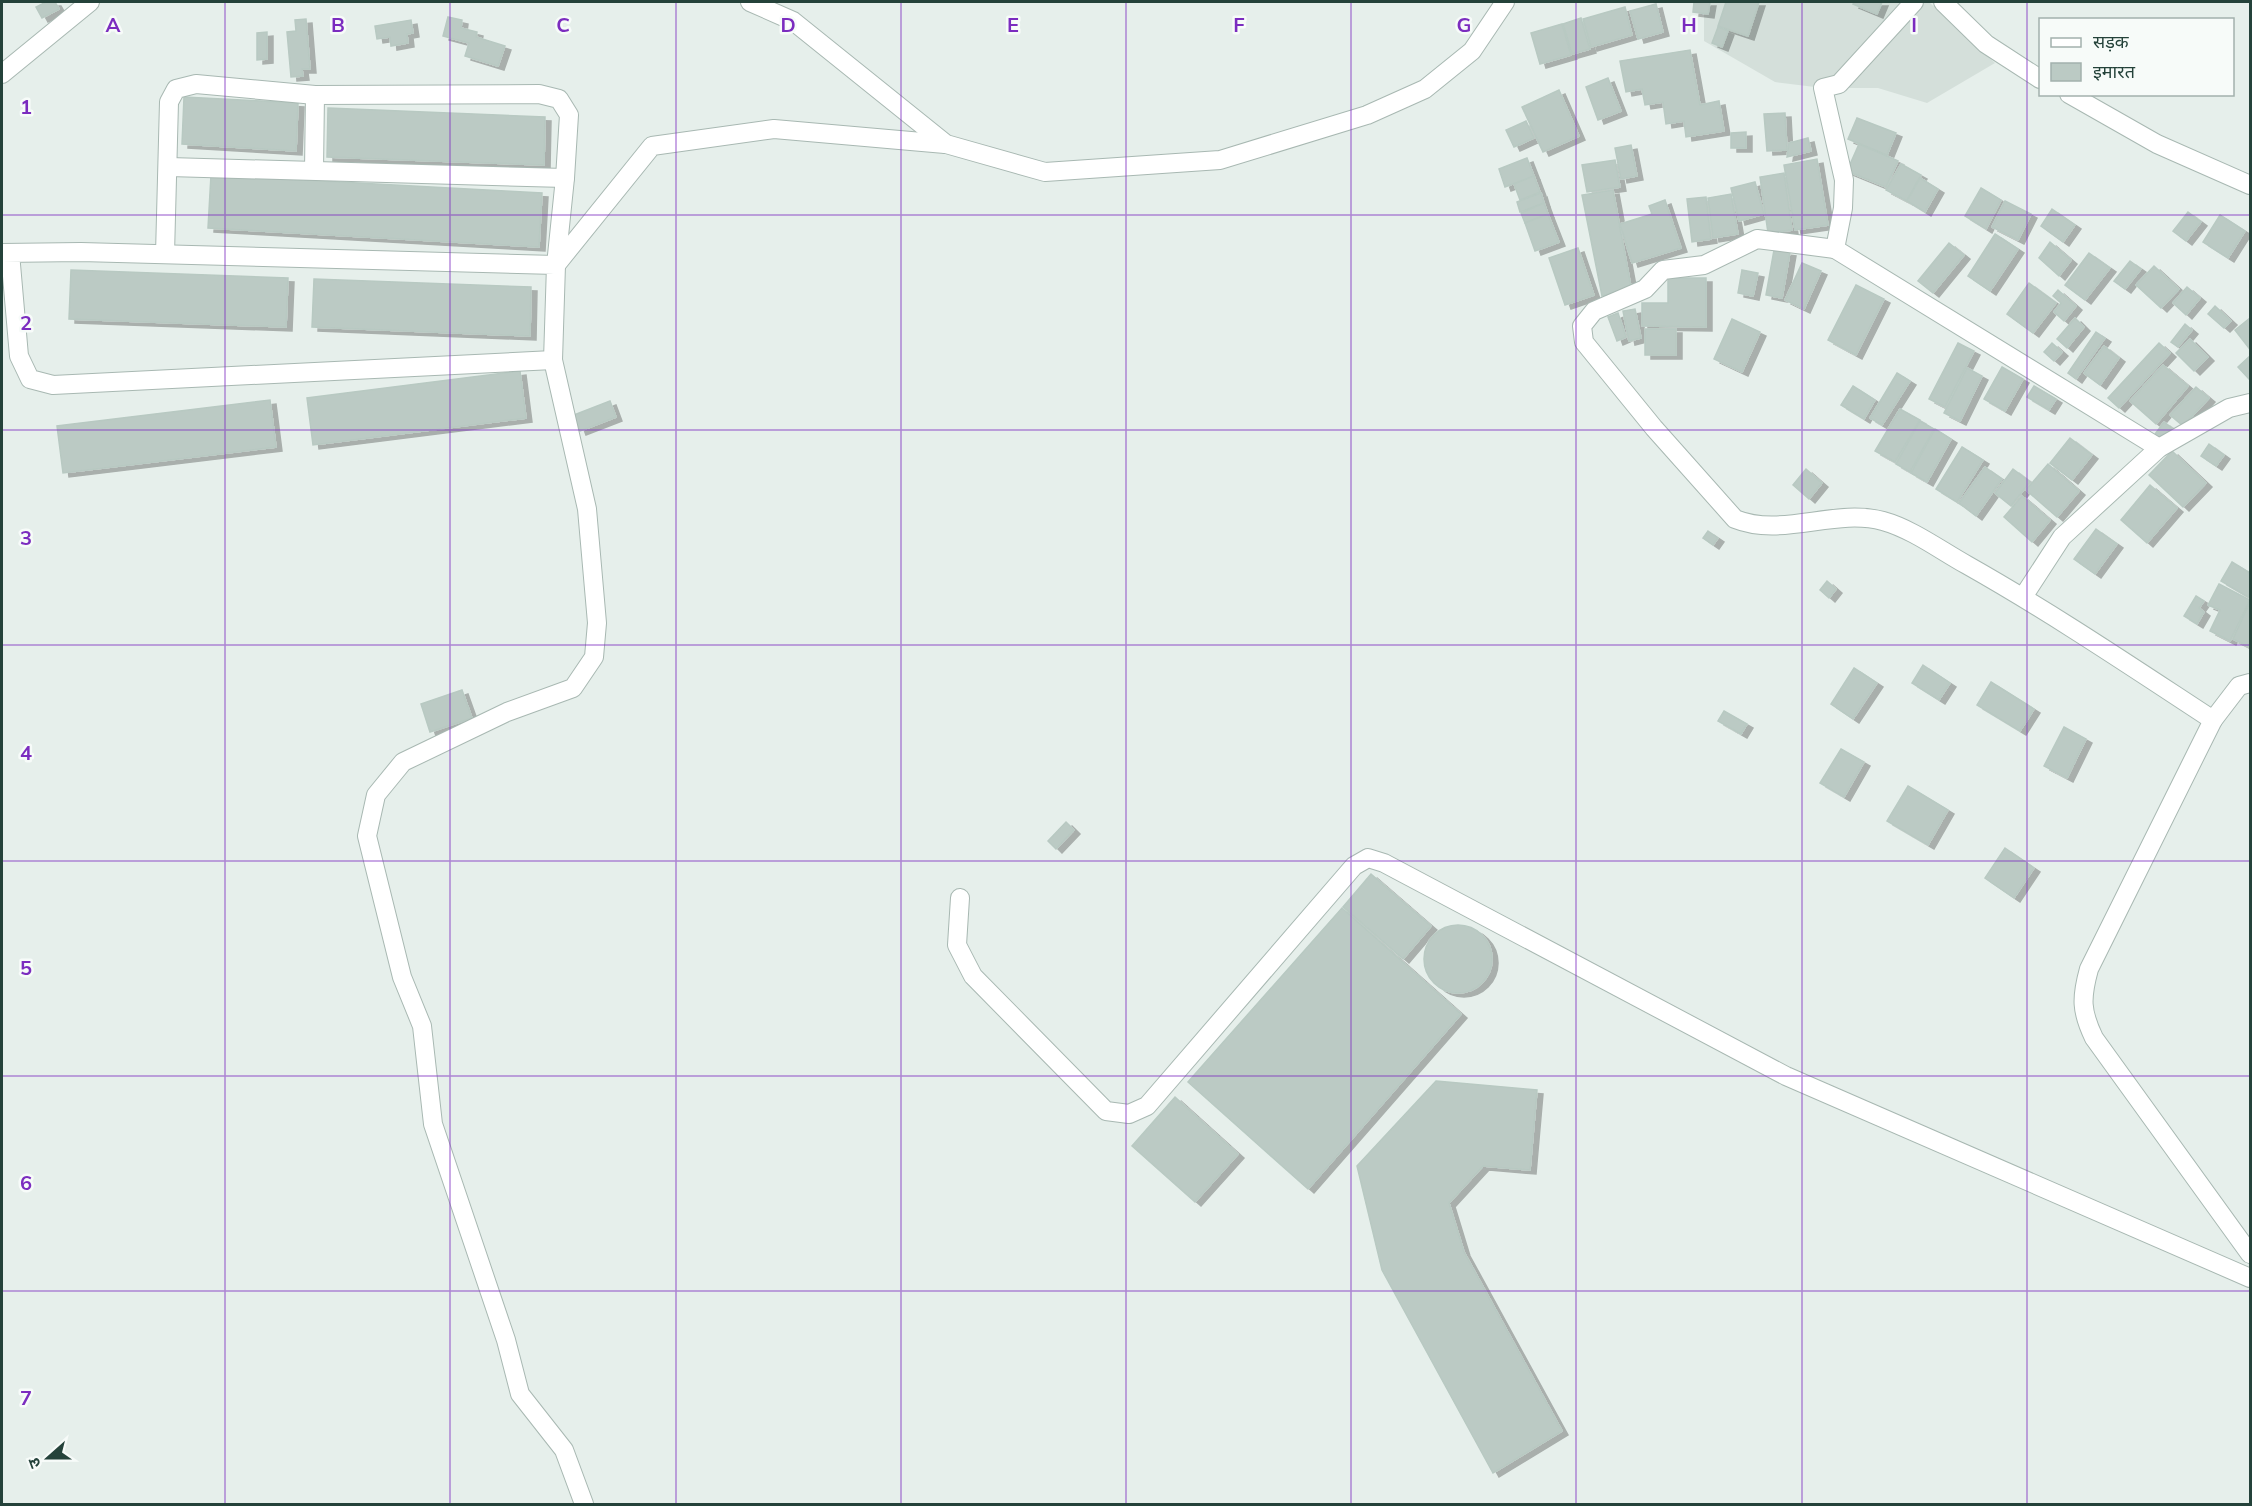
<svg xmlns="http://www.w3.org/2000/svg" width="2252" height="1506" font-family="Mulish,'Noto Sans Devanagari',sans-serif">
<style>
.built{fill:#d4dfda}
.building{fill:#bbcac4;stroke:#b8c9c2;stroke-width:1.5;filter:url(#shadow)}
.lines{fill:none;stroke-linecap:round;stroke-linejoin:round}
.minor-casing{stroke:#a8b8b2;stroke-width:20}
.minor{stroke:#fff;stroke-width:18}
.grid{fill:none;stroke:#7b2cbf;stroke-width:1.5;stroke-opacity:0.55}
.grid-label{font-size:20px;text-anchor:middle;font-weight:bold;fill:#7b2cbf;stroke:#f7fbf9;stroke-width:5;stroke-linejoin:round;paint-order:stroke}
</style>
<defs>
<filter id="shadow"><feDropShadow dx="6" dy="4" stdDeviation="0" flood-color="#0004"/></filter>
</defs>
<rect width="100%" height="100%" fill="#e6efeb"/>
<polygon class="built" points="1704,2 1929,2 1995,63 1927,103 1878,88 1823,88 1775,82 1704,41"/>
<g class="building">
<polygon points="46,2 55,2 59,9 42,18 36,7"/>
<polygon points="1694,2 1710,2 1708,14 1693,12"/>
<polygon points="1726,2 1759,2 1748,36 1718,26"/>
<polygon points="1854,2 1882,2 1877,14 1853,4"/>
<polygon points="1656,4 1663,32 1638,39 1630,11"/>
<polygon points="1625,7 1632,35 1591,47 1583,19"/>
<polygon points="448,17 462,20 461,28 477,32 476,37 505,46 498,66 465,56 469,43 443,36"/>
<polygon points="1581,18 1590,49 1572,54 1563,24"/>
<polygon points="306,19 310,69 302,69 303,76 291,77 287,32 296,31 295,20"/>
<polygon points="411,20 413,33 407,34 408,43 391,46 390,37 377,39 375,26"/>
<polygon points="1562,24 1571,55 1540,64 1531,33"/>
<polygon points="1718,27 1728,31 1722,47 1712,43"/>
<polygon points="267,32 267,59 257,60 257,33"/>
<polygon points="1690,50 1700,105 1719,101 1724,131 1686,137 1684,121 1666,124 1663,102 1645,105 1642,89 1626,92 1620,61"/>
<polygon points="1608,78 1621,111 1598,120 1586,87"/>
<polygon points="1559,90 1579,136 1543,152 1522,107"/>
<polygon points="184,97 298,103 296,151 182,144"/>
<polygon points="328,108 545,117 544,165 327,157"/>
<polygon points="1785,113 1787,150 1767,151 1764,114"/>
<polygon points="1857,118 1896,133 1887,155 1848,139"/>
<polygon points="1526,121 1534,138 1514,147 1506,130"/>
<polygon points="1746,132 1746,148 1731,148 1731,133"/>
<polygon points="1808,138 1811,151 1787,157 1789,143"/>
<polygon points="1859,144 1898,161 1886,187 1847,171"/>
<polygon points="1631,145 1637,176 1621,179 1615,148"/>
<polygon points="1527,158 1534,176 1505,187 1499,169"/>
<polygon points="1817,159 1828,225 1795,230 1784,165"/>
<polygon points="1615,160 1620,187 1587,192 1582,165"/>
<polygon points="1901,164 1921,175 1907,201 1886,190"/>
<polygon points="1784,173 1792,230 1768,233 1760,177"/>
<polygon points="211,175 542,193 539,247 208,228"/>
<polygon points="1534,176 1540,192 1520,200 1514,184"/>
<polygon points="1920,178 1938,189 1925,212 1907,201"/>
<polygon points="1755,182 1764,214 1739,221 1731,188"/>
<polygon points="1981,188 2001,200 1986,229 1965,216"/>
<polygon points="1613,190 1631,287 1602,296 1582,195"/>
<polygon points="1541,193 1544,203 1520,212 1517,202"/>
<polygon points="1731,194 1738,234 1713,238 1708,198"/>
<polygon points="1706,197 1711,239 1692,242 1687,199"/>
<polygon points="1665,200 1681,248 1632,263 1620,224 1652,214 1649,206"/>
<polygon points="2005,201 2031,214 2018,240 1992,227"/>
<polygon points="1544,203 1548,214 1525,223 1521,213"/>
<polygon points="2052,209 2075,225 2063,242 2041,226"/>
<polygon points="2188,212 2201,222 2186,241 2173,231"/>
<polygon points="1548,214 1559,242 1535,251 1525,223"/>
<polygon points="2220,215 2245,231 2228,258 2203,242"/>
<polygon points="1995,234 2018,249 1990,291 1968,276"/>
<polygon points="2050,242 2071,260 2059,276 2039,258"/>
<polygon points="1949,243 1964,255 1933,293 1918,281"/>
<polygon points="1578,248 1594,295 1565,305 1549,258"/>
<polygon points="1774,250 1790,252 1782,298 1766,295"/>
<polygon points="2089,253 2110,268 2085,300 2065,285"/>
<polygon points="2130,261 2141,269 2125,289 2114,281"/>
<polygon points="1802,263 1821,271 1804,309 1785,300"/>
<polygon points="2154,266 2179,289 2161,308 2136,285"/>
<polygon points="71,270 288,278 286,327 69,319"/>
<polygon points="1742,270 1758,273 1753,296 1738,293"/>
<polygon points="1668,278 1706,278 1706,327 1642,326 1642,303 1668,303"/>
<polygon points="314,279 531,287 530,336 312,327"/>
<polygon points="2029,283 2056,303 2033,333 2007,314"/>
<polygon points="1856,285 1884,299 1856,355 1828,340"/>
<polygon points="2187,287 2200,298 2186,315 2173,303"/>
<polygon points="2058,290 2076,306 2064,321 2054,312 2061,303 2053,296"/>
<polygon points="2215,306 2231,321 2224,328 2208,314"/>
<polygon points="1635,309 1641,338 1629,341 1623,311"/>
<polygon points="1618,313 1626,337 1617,341 1608,317"/>
<polygon points="2075,318 2084,327 2067,348 2057,339"/>
<polygon points="2250,318 2250,347 2249,348 2235,330"/>
<polygon points="1732,319 1760,332 1742,372 1714,359"/>
<polygon points="2185,324 2192,330 2178,347 2171,342"/>
<rect x="1645" y="329" width="31" height="26"/>
<polygon points="2096,332 2105,338 2076,379 2068,373"/>
<polygon points="2190,339 2208,357 2194,371 2176,353"/>
<polygon points="1958,343 1974,351 1945,407 1929,399"/>
<polygon points="2052,343 2062,352 2054,361 2044,352"/>
<polygon points="2159,343 2170,353 2119,408 2108,398"/>
<polygon points="2104,346 2119,358 2100,385 2084,373"/>
<polygon points="2250,356 2250,380 2238,367"/>
<polygon points="2163,365 2188,386 2156,424 2130,401"/>
<polygon points="2002,367 2023,379 2005,411 1984,399"/>
<polygon points="1967,368 1982,376 1960,421 1944,413"/>
<polygon points="520,371 526,418 313,445 307,398"/>
<polygon points="1897,373 1910,381 1882,425 1870,418"/>
<polygon points="1853,386 1875,400 1864,419 1841,405"/>
<polygon points="2034,386 2056,399 2049,410 2027,397"/>
<polygon points="2196,387 2209,398 2183,426 2170,415"/>
<polygon points="270,400 276,447 63,473 57,426"/>
<polygon points="610,401 616,417 580,431 574,415"/>
<polygon points="1900,409 1920,420 1895,462 1875,451"/>
<polygon points="1920,421 1934,429 1910,472 1896,464"/>
<polygon points="2164,422 2172,428 2163,440 2155,434"/>
<polygon points="1935,429 1951,439 1927,482 1911,473"/>
<polygon points="2070,438 2092,455 2072,480 2050,463"/>
<polygon points="2209,444 2224,455 2216,466 2201,456"/>
<polygon points="1962,447 1983,460 1957,502 1936,489"/>
<polygon points="2172,451 2206,483 2183,507 2149,475"/>
<polygon points="2048,464 2079,491 2057,517 2026,490"/>
<polygon points="1985,467 2002,479 1976,516 1959,503"/>
<polygon points="1806,469 1822,483 1809,499 1793,485"/>
<polygon points="2013,469 2030,482 2011,506 1995,493"/>
<polygon points="2150,485 2177,508 2147,543 2121,520"/>
<polygon points="2022,496 2050,520 2032,542 2004,517"/>
<polygon points="2096,529 2117,544 2095,574 2074,559"/>
<polygon points="1708,531 1718,538 1713,545 1703,538"/>
<polygon points="2232,562 2250,573 2250,592 2248,597 2221,581"/>
<polygon points="1827,581 1836,589 1829,598 1820,590"/>
<polygon points="2219,584 2250,600 2230,641 2210,631 2220,610 2208,605"/>
<polygon points="2196,596 2204,601 2199,608 2204,612 2197,624 2184,616"/>
<polygon points="2250,602 2250,644 2249,647 2233,639"/>
<polygon points="1923,665 1950,683 1939,700 1912,683"/>
<polygon points="1854,668 1877,683 1853,719 1831,704"/>
<polygon points="1991,682 2034,709 2020,731 1977,705"/>
<polygon points="462,690 472,718 430,732 421,704"/>
<polygon points="1724,711 1747,724 1741,734 1718,721"/>
<polygon points="2064,727 2086,739 2067,778 2044,766"/>
<polygon points="1841,749 1864,762 1844,797 1820,783"/>
<polygon points="1908,786 1948,810 1928,845 1887,821"/>
<polygon points="1066,822 1074,830 1056,849 1048,841"/>
<polygon points="2005,848 2034,868 2014,898 1985,878"/>
<polygon points="1371,874 1431,926 1403,959 1343,907"/>
<polygon points="1342,908 1461,1014 1308,1189 1188,1082"/>
<circle cx="1458" cy="959" r="34"/>
<polygon points="1436,1081 1537,1090 1530,1170 1483,1166 1449,1203 1464,1252 1562,1431 1493,1473 1382,1270 1357,1166"/>
<polygon points="1175,1097 1238,1154 1195,1202 1132,1146"/>
</g>
<g class="lines">
<g class="minor-casing">
<g id="minor">
<polyline points="750,2 793,21 946,144 1045,172 1220,160 1367,115 1425,89 1472,51 1505,2"/>
<polyline points="1914,2 1839,84 1823,88 1844,180 1843,208 1835,249 2159,448"/>
<polyline points="1943,2 1986,44 2040,79"/>
<polyline points="2,74 90,2"/>
<polyline points="2069,94 2157,144 2250,185"/>
<polyline points="169,167 565,178 556,265"/>
<polyline points="314,170 315,95 539,94 559,99 569,115 565,178"/>
<path d="M 1835,249 L 1757,239 L 1704,265 L 1663,270 L 1645,289 L 1594,311 L 1582,326 L 1584,342 L 1654,428 L 1735,519 C 1782,538 1834,508 1883,521 C 1912,529 1940,550 1967,565 C 2052,613 2132,667 2213,720 L 2089,969 C 2081,998 2081,1011 2094,1038 L 2250,1254"/>
<polyline points="2,253 81,252 556,265 553,360 53,385 30,379 19,356 10,253"/>
<polyline points="165,254 169,102 176,89 196,84 315,95"/>
<polyline points="556,265 652,146 774,129 945,144"/>
<polyline points="553,360 587,509 597,623 594,657 573,688 507,712 403,762 376,795 367,836 402,977 422,1026 433,1124 506,1340 520,1394 564,1450 584,1504"/>
<polyline points="2023,597 2062,537 2159,448 2229,408 2250,403"/>
<polyline points="2213,720 2239,686 2250,683"/>
<polyline points="960,898 957,945 973,976 1106,1111 1129,1114 1147,1106 1354,866 1368,858 1384,863 1786,1076 2250,1278"/>
</g>
</g>
<use href="#minor" class="minor"/>
</g>
<path class="grid" d="M 225,2 L 225,1504M 450,2 L 450,1504M 676,2 L 676,1504M 901,2 L 901,1504M 1126,2 L 1126,1504M 1351,2 L 1351,1504M 1576,2 L 1576,1504M 1802,2 L 1802,1504M 2027,2 L 2027,1504M 2,215 L 2250,215M 2,430 L 2250,430M 2,645 L 2250,645M 2,861 L 2250,861M 2,1076 L 2250,1076M 2,1291 L 2250,1291"/>
<g class="grid-label">
<text x="113" y="32">A</text>
<text x="338" y="32">B</text>
<text x="563" y="32">C</text>
<text x="788" y="32">D</text>
<text x="1013" y="32">E</text>
<text x="1239" y="32">F</text>
<text x="1464" y="32">G</text>
<text x="1689" y="32">H</text>
<text x="1914" y="32">I</text>
<text x="26" y="114">1</text>
<text x="26" y="330">2</text>
<text x="26" y="545">3</text>
<text x="26" y="760">4</text>
<text x="26" y="975">5</text>
<text x="26" y="1190">6</text>
<text x="26" y="1405">7</text>
</g>
<rect width="2252" height="1506" fill="none" stroke="#24423a" stroke-width="6"/>
<rect x="2039" y="18" width="195" height="78" fill="#f7fbf9" stroke="#a3b1ad" stroke-width="1.5"/>
<rect x="2051" y="38" width="30" height="9" fill="#ffffff" stroke="#a3b1ad" stroke-width="1.5"/>
<text x="2093" y="48" font-size="18" fill="#24423a">सड़क</text>
<rect x="2051" y="63" width="30" height="18" fill="#bbcac4" stroke="#a3b1ad" stroke-width="1.5"/>
<text x="2093" y="78" font-size="18" fill="#24423a">इमारत</text>
<g transform="translate(48 1458) rotate(249)" stroke="#f7fbf9" stroke-width="4.5" paint-order="stroke">
<path d="M0-4.5L10 22L0 15L-10 22Z" fill="#24423a"/>
<text y="-9" font-size="16" font-weight="bold" text-anchor="middle" fill="#24423a">उ</text>
</g>
</svg>
